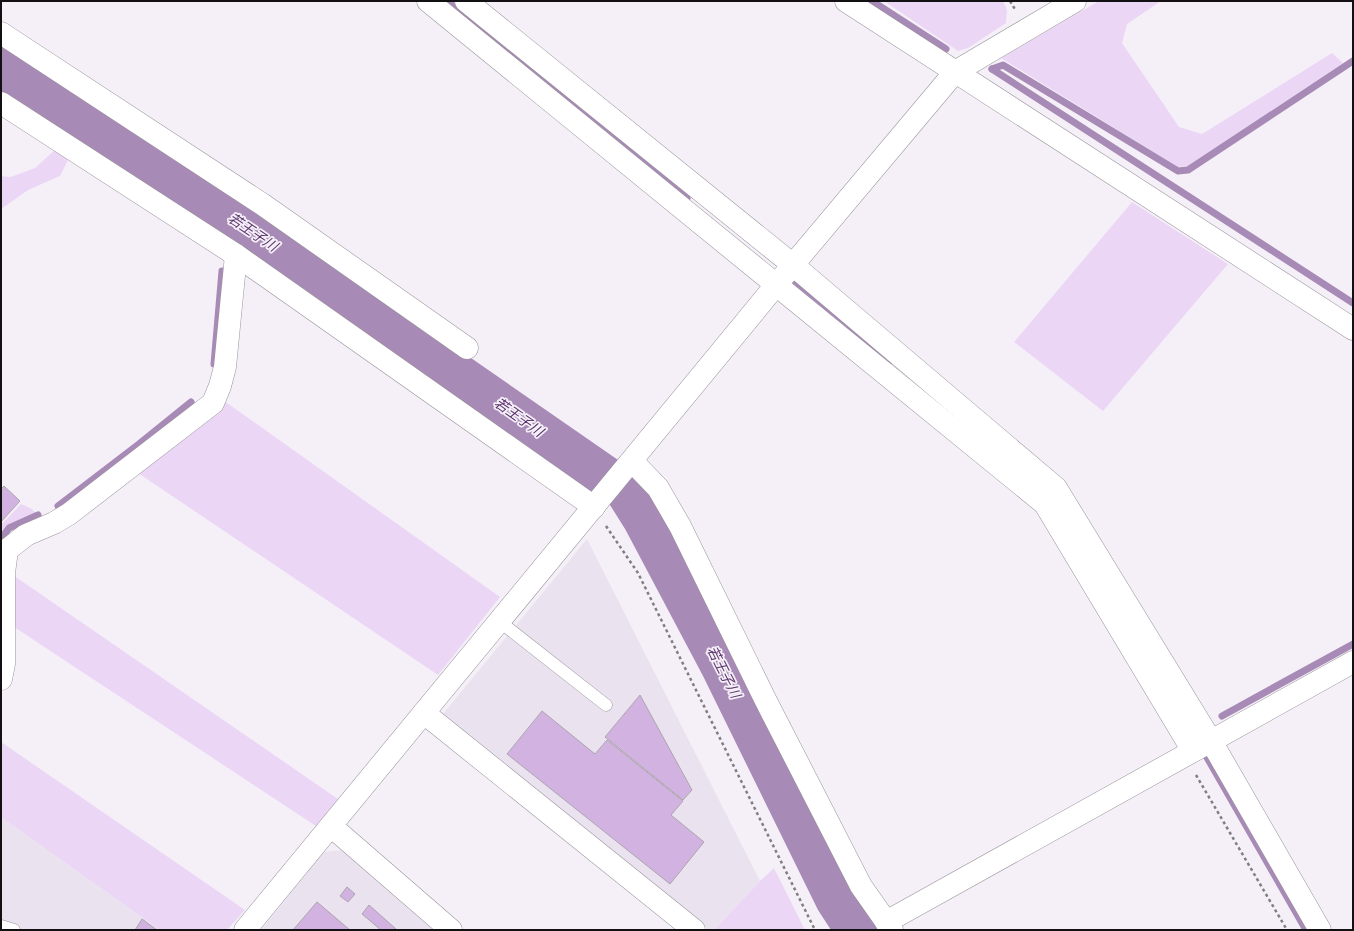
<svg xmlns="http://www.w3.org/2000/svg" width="1354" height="931" font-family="'Space Grotesk','Noto Sans JP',sans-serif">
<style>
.built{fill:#ebe2f0}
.green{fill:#ebd7f5}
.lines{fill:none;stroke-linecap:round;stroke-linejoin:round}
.stream{stroke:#a88ab6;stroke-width:7}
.river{stroke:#a88ab6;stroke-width:42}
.building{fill:#d1b2e0;stroke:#aba6ad}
.service-casing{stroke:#99949b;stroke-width:13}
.minor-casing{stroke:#99949b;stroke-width:23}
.tertiary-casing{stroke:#99949b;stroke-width:23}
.path{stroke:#817e83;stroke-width:2.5;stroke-dasharray:3 3;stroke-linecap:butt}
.service{stroke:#fff;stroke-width:12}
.minor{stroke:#fff;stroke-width:22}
.tertiary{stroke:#fff;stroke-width:22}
.labels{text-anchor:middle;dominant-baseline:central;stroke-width:3.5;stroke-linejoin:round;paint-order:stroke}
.water-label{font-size:14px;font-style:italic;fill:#5b336c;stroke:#f5f0f8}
</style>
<rect width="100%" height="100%" fill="#f5f0f8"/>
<g class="built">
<polygon points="587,539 760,881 714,930 709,930 442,715"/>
<polygon points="1,817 160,930 1,930"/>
<polygon points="342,850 437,930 261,930 324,852"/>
</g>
<g class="green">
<polygon points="884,1 1003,1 1007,10 1006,23 968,48 958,51"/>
<polygon points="1099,1 1161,1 1127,24 1122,43 1179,127 1202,134 1332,53 1343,63 1188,166 1178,167 1001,58"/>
<polygon points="55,150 69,158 60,176 28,190 1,209 1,176 11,177 35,168"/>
<polygon points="1132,202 1228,264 1103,411 1014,342"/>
<polygon points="223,400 500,597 438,675 138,473"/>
<polygon points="21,504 32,509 35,513 8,527 1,536 1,525"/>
<polygon points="10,573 338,799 316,826 11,625"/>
<polygon points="1,742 245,910 227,930 160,930 1,817"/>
<polygon points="774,868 805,930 714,930 760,881"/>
</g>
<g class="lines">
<g class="stream">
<polyline points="447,1 687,198"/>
<polyline points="872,1 946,49"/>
<polyline points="992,69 1353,303"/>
<polyline points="992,69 1003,65 1178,171 1188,170 1353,61"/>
<polyline points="242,240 248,229"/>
<polyline points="795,284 890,361"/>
<polyline points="214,364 222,271"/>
<polyline points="58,506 139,444 191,402"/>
<polyline points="1,539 9,528 38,515"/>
<polyline points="1222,716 1353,644"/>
<polyline points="1205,754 1306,930"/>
</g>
<polyline class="river" points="1,66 248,229 626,491 643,518 722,667 836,899 856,930"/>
</g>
<g class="building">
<polygon points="4,486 20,501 1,522 1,489"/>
<polygon points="640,695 692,790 683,800 605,737"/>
<polygon points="542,711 595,754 607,740 683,801 671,815 704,842 670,884 507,754"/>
<polygon points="347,887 355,894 348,902 340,896"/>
<polygon points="317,902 350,930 293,930"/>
<polygon points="369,905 396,929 395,930 381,930 362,914"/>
<polygon points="142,919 157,930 135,930"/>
</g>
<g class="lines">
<g class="service-casing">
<g id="service">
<polyline points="499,621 606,705"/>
<polyline points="1,926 14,930"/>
</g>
</g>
<g class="minor-casing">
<g id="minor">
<polyline points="428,1 1045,504 1193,751"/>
<polyline points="466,1 793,265 1056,488 1211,741 1320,930"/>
<polyline points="1,33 262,204 467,348"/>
<polyline points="1,103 236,255 594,507"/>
<polyline points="632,461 658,488 680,526 765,699 861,886 892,930"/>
<polyline points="1,679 4,664 4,573 7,550 26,535 54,523 69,514 213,403 220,386 225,367 236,255"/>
<polyline points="424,713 694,930"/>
<polyline points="331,826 451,930"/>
<polyline points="886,922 1353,662"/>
</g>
</g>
<g class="tertiary-casing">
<g id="tertiary">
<polyline points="846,1 1353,329"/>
<polyline points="245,930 776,285 955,72 1075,1"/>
</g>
</g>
<g class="path">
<polyline points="1010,1 1016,11"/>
<polyline points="606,526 638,573 815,930"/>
<polyline points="1196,775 1287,930"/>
</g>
<use href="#service" class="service"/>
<use href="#minor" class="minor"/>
<use href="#tertiary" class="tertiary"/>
</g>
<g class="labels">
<g class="water-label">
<text transform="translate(253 232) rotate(34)">若王子川</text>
<text transform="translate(519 417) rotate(35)">若王子川</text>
<text transform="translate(724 672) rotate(63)">若王子川</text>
</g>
</g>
<rect width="1354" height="931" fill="none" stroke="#121013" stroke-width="4"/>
</svg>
